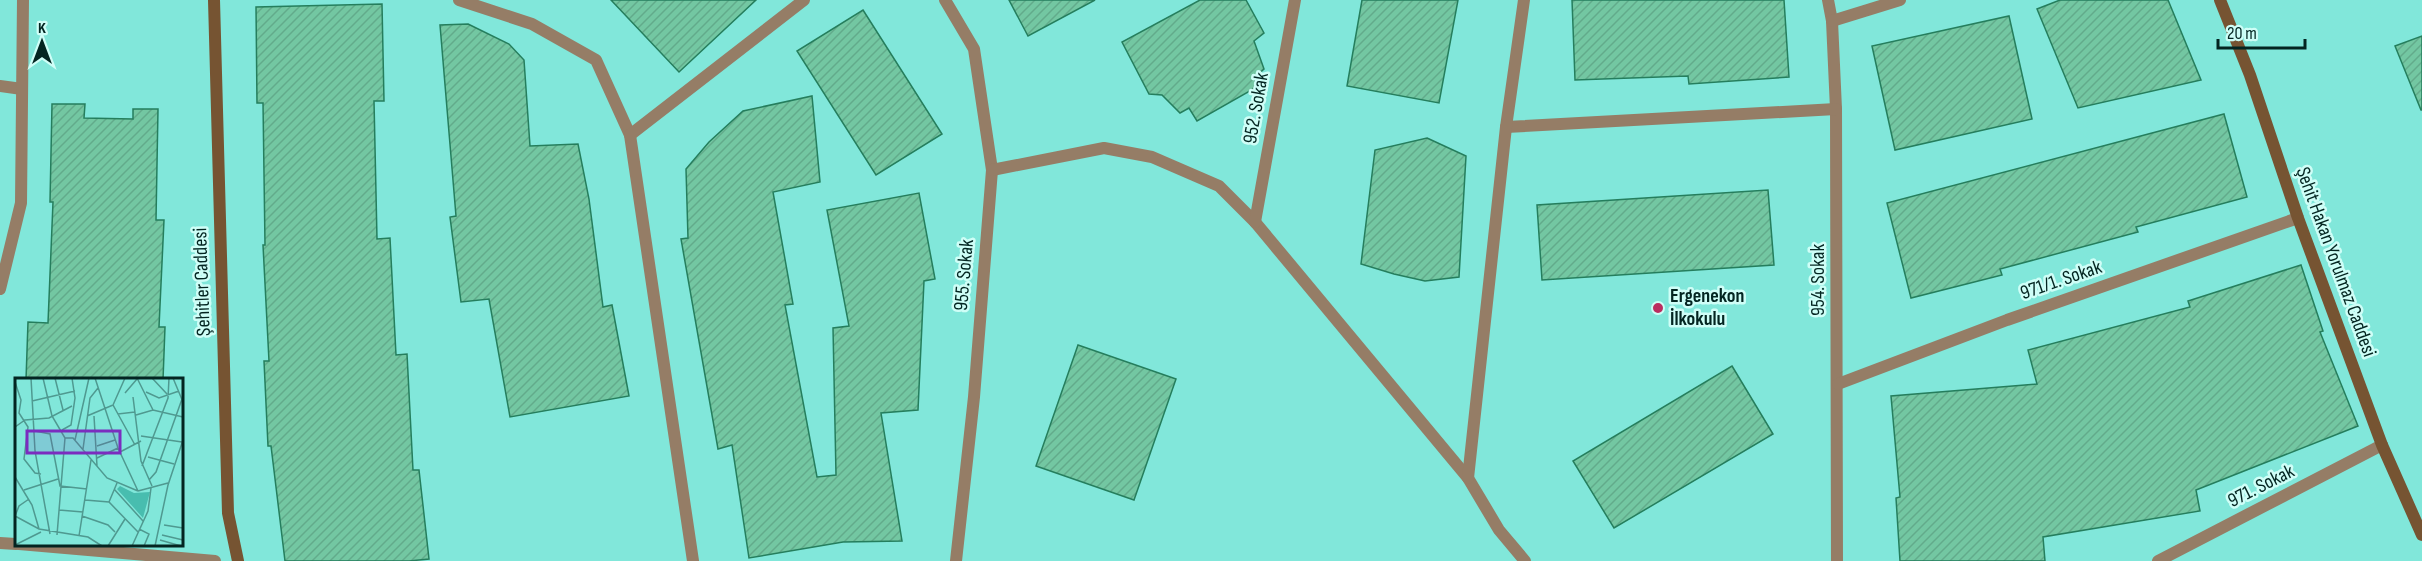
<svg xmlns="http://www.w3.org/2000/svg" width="2422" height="561" font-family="'Sofia Sans Condensed',sans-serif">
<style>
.building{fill:url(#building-hatch);stroke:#257e5d;stroke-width:1.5}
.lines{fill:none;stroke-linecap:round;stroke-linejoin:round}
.street{stroke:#957d66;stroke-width:12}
.secondary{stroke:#765432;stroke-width:12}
.poi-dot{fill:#ba2d60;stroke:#cffef7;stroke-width:2}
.labels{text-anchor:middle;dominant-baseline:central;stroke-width:5;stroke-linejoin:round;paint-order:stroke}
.street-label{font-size:20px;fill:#032521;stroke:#cffef7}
.poi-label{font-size:20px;font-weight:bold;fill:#032521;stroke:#cffef7;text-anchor:start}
.inset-road{fill:none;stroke:#4f9990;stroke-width:1.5}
.view{fill:#7b2cbf;fill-opacity:0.15;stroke:#7b2cbf;stroke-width:3}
.inset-edge{fill:none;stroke:#032521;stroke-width:3}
</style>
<defs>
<pattern id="building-hatch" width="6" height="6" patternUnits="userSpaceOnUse" patternTransform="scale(1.5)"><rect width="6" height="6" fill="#73c7a2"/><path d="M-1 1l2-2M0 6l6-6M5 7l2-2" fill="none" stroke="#62ab8b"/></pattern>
</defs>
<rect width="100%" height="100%" fill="#81e7da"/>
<g class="building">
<polygon points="611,0 756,0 679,72"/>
<polygon points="1009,0 1095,0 1028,36"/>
<polygon points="1200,0 1246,0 1264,33 1254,41 1264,69 1254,78 1257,87 1197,121 1189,108 1180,113 1162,95 1149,94 1122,42"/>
<polygon points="1362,0 1458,0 1439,103 1347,86"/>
<polygon points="1572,0 1784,0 1789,77 1689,84 1688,76 1575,80"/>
<polygon points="2060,0 2168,0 2201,80 2078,108 2037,9"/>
<polygon points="382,4 384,101 374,101 377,239 390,238 396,355 407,354 413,470 419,470 429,559 409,561 285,561 271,446 268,446 264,361 269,361 263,245 265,245 263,103 257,103 256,7"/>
<polygon points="863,10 942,134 876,175 797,51"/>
<polygon points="2009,16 2032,119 1895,150 1872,46"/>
<polygon points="468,24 509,44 524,60 530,146 578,144 589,199 603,307 612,305 629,396 510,417 489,299 461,302 450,217 456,216 440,25"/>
<polygon points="2422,36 2422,110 2421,110 2395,46"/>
<polygon points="812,96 820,182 773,192 793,304 785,305 817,477 836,475 833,328 849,326 827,210 919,193 935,279 924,281 918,410 881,413 902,541 843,542 749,558 732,445 718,449 681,239 688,238 686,169 709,142 743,111"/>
<polygon points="52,104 85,104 84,118 133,119 133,109 158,109 156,220 164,220 159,327 165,327 163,380 26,380 28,322 48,323 53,202 50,202"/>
<polygon points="2224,114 2247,197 2136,227 2138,232 2000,269 2002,275 1911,298 1887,203"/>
<polygon points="1427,138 1466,156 1459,277 1425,281 1394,274 1361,264 1375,150"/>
<polygon points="1768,190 1774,265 1542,280 1537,205"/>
<polygon points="2301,265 2323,331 2320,332 2358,426 2196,490 2200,511 2043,537 2045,561 1900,561 1896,498 1900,497 1891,396 2037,384 2028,350 2190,307 2188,301"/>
<polygon points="1078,345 1176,379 1134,500 1036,466"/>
<polygon points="1732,366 1773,434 1614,528 1573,461"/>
</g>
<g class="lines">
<g class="street">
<polyline points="459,0 532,24 596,60 630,135 693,561"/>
<polyline points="945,0 974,49 992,170 974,397 956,561"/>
<polyline points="1828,0 1832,21 1836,109 1837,561"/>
<polyline points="1832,21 1900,0"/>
<polyline points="0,86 22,89"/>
<polyline points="1506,127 1836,109"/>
<polyline points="630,135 804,0"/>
<polyline points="992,170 1104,148 1152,157 1219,186 1255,222 1468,478 1499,530 1525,561"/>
<polyline points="1255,222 1295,0"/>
<polyline points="0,289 21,203 23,0"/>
<polyline points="1838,384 2007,320 2298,218"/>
<polyline points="1468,478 1506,127 1524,0"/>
<polyline points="0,543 16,544"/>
<polyline points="19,544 215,561"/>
<polyline points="2158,561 2382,445"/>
</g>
<g class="secondary">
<polyline points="214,0 228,513 238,561"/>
<polyline points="2220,0 2250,75 2298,218 2382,445 2422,535"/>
</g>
</g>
<circle class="poi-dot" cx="1658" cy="308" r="6"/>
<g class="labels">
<g class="street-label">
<text transform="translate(1256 108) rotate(-80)">952. Sokak</text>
<text transform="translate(2336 262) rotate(70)">Şehit Hakan Yorulmaz Caddesi</text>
<text transform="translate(964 275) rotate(-85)">955. Sokak</text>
<text transform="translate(1818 280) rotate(-90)">954. Sokak</text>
<text transform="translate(2061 280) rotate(-19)">971/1. Sokak</text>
<text transform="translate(202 282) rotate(-92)">Şehitler Caddesi</text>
<text transform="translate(2261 486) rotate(-27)">971. Sokak</text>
</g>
<g class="poi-label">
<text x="1670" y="296">Ergenekon<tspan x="1670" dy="23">İlkokulu</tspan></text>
</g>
</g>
<g transform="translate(15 378)">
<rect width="168" height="168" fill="#81e7da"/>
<path d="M 105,108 L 119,115 L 135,114 L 128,140 L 102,111 Z" fill="#48bdaf"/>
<path class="inset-road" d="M 16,0 L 20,73 L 35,156M 28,0 L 37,38 L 50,60 L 42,157M 40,0 L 48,32M 80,0 L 103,70 L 123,113M 122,0 L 138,32M 137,0 L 152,16M 158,0 L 168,24M 0,4 L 6,22 L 4,35 L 13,49 L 9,81 L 20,95 L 26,96M 131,14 L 144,20 L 164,13M 110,15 L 122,1M 118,19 L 126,83 L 137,108M 17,23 L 60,13M 98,27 L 110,0M 103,36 L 120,67M 121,37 L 138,32 L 168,39M 72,38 L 98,27 L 103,36 L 120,34M 79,38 L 82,88M 0,49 L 10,42 L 34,40 L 57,28M 47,52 L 56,47 L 60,20 L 57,0M 20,53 L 35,56 L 45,108 L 72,111M 126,58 L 167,64M 50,60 L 58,60 L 92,100 L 123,113M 60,62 L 74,0M 82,68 L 100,62M 68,71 L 75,20 L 83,10M 105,74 L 126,63M 133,79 L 159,86M 82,80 L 103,70M 127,88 L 153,20 L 154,0M 0,99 L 17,127 L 24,151M 134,102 L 141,94 L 167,21M 99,111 L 128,143M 9,112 L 43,101M 123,113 L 153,105M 70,122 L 94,124 L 123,154M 94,124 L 102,105M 44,132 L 68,134M 0,138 L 4,128 L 14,121M 0,138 L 24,151 L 73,159 L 87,168M 67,138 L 93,147 L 100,154M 149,147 L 168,150M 124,151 L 134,156 L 129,168M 147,157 L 168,162M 64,158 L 76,82M 145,162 L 166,168M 0,167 L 26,154M 93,168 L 110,141M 117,168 L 133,133 L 136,110M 140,168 L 153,107 L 168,62"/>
<path class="view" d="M 12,53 L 105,53 L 105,75 L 12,75 Z"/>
<rect width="168" height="168" class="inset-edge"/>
</g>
<g transform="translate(42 42)" stroke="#cffef7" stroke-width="4.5" paint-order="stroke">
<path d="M0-4.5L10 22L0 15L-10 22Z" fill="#032521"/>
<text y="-9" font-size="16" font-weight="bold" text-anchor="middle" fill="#032521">K</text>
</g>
<path d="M2218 39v9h87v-9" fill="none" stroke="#032521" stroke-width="3"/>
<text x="2227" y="39" font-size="18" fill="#032521" stroke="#cffef7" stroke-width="4.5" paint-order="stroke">20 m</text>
</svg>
